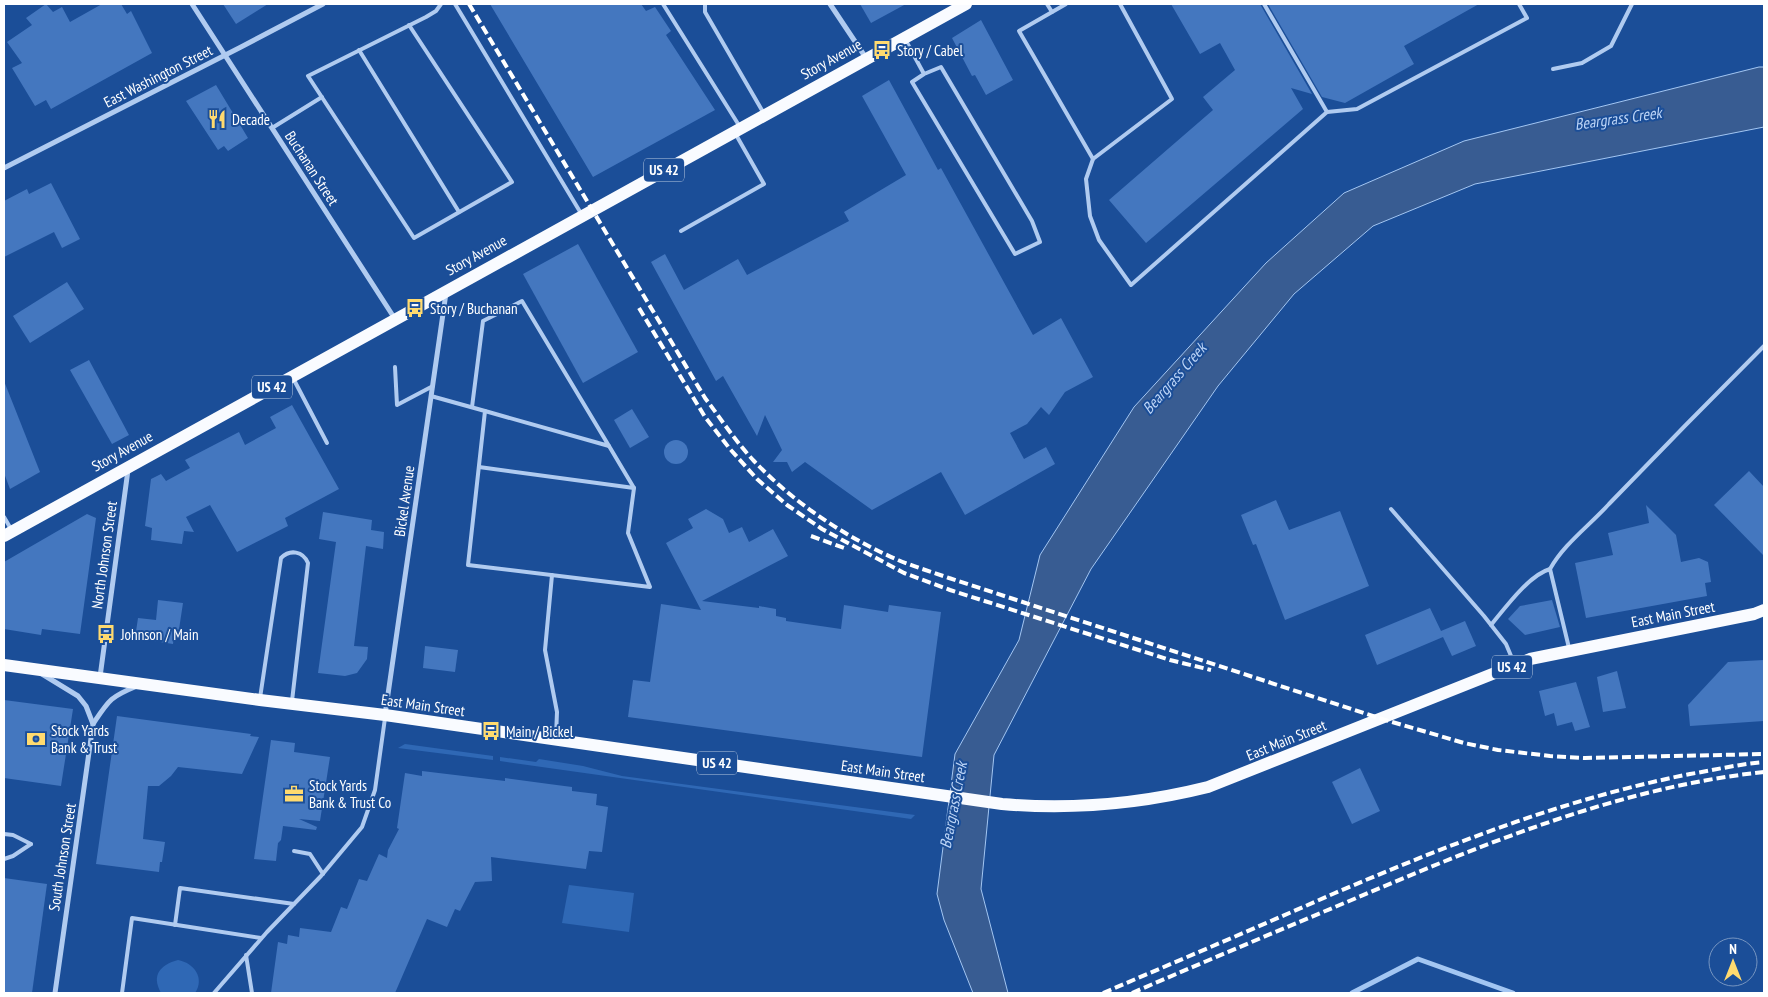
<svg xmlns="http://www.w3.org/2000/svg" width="1768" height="997" font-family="'PT Sans Narrow',sans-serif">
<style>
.green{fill:#2f68b5}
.water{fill:#385c92;stroke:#a3c6f2}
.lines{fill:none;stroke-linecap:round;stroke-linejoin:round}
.stream{stroke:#a3c6f2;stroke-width:5}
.building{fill:#4477bf}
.lane{stroke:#b0cbf0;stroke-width:4}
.street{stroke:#b0cbf0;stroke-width:5}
.primary{stroke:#f9fbff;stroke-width:12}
.rail{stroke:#fff;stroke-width:4;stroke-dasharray:9 4;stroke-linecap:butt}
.labels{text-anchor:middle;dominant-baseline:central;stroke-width:4;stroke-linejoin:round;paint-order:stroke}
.shield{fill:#1b4e98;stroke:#bbcae0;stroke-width:1}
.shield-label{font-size:14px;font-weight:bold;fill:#fff}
.poi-label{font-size:15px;fill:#fff;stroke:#1b4e98;text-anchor:start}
.street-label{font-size:15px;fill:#fff;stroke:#1b4e98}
.water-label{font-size:16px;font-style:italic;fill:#bdd5f7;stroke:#1b4e98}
</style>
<rect width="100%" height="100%" fill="#1b4e98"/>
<g class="green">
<polygon points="405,744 493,756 493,760 398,748"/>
<polygon points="500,757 536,762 539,759 583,766 622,776 915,815 911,819 500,761"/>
<polygon points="569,885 634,893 629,932 562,923"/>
<path d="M 178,960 C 194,963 205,978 195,993 L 161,993 C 151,975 160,965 178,960 Z"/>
</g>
<polygon class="water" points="1759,67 1764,67 1764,127 1475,184 1373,226 1294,294 1218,386 1091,569 994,755 981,889 1008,993 973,993 944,920 937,894 955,754 1019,640 1040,555 1134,407 1266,263 1344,193 1464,141"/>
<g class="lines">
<polyline class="stream" points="1352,993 1418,959 1513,993"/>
</g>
<g class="building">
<polygon points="46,4 53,12 62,7 70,22 102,4 121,4 127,14 131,11 152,53 51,109 46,100 35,106 12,68 22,63 7,42 32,25 26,18"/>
<polygon points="223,4 268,4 236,24"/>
<polygon points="490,4 641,4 646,11 655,7 671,31 666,35 715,110 593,177"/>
<polygon points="860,4 906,4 871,23"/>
<polygon points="1171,4 1260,4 1312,94 1291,88 1303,109 1146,243 1109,200 1213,110 1203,97 1235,70 1220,43 1200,54"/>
<polygon points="1268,4 1479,4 1404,46 1414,64 1345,103 1322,97"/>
<polygon points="981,20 1013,80 986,95 975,75 972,76 952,38"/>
<polygon points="889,80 938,170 941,168 1033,335 1061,318 1093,377 1065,392 1049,415 1041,407 1027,424 1010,433 1024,459 1046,447 1055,464 965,515 941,472 872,510 805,462 792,472 787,462 773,462 782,450 765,415 757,436 723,376 716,381 651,262 665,254 684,290 738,259 747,275 849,221 844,212 906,175 862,96"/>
<polygon points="216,85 248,138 228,151 224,146 218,150 186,101"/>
<polygon points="51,183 80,239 62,248 54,232 4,257 4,201 27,189 29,194"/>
<polygon points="578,244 638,352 583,383 523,274"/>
<polygon points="67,282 84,309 30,343 13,316"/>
<polygon points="89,360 129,435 112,444 70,370"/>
<polygon points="4,381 40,472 10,489 4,473"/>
<polygon points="292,405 339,489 285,518 288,526 237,552 210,505 186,517 194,532 184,531 182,544 151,540 152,528 145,526 151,479 161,474 166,481 190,468 185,460 239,432 245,445 276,428 270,417"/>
<polygon points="632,409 649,437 630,448 614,420"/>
<circle cx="676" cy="452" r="12"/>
<polygon points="1749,471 1764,487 1764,556 1714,505"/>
<polygon points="1276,500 1289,530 1340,511 1369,586 1285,620 1256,544 1253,545 1241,515"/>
<polygon points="1646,505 1676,535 1681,562 1699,558 1708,562 1711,582 1705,583 1707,596 1586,618 1575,563 1613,555 1608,533 1649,523"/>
<polygon points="706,509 723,519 729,533 742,527 749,542 773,529 788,556 702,601 759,608 759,606 776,609 776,616 786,618 786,621 841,629 844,605 888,612 889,605 941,612 922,757 628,717 633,680 650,682 661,604 701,610 666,543 693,528 688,519"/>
<polygon points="323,512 372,520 371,530 384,532 383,549 366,546 354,646 368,647 367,659 357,673 345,676 318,673 336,542 319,539"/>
<polygon points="87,514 96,518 80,634 42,629 41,635 4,629 4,562"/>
<polygon points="158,600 183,603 178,636 174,636 173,644 135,638 138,618 156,620"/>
<polygon points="1552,600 1560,627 1525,635 1508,619 1520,606"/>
<polygon points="1430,608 1441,631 1465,621 1476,646 1452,656 1443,637 1377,665 1365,635"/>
<polygon points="425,646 458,650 455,672 423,668"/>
<polygon points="1764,660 1764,721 1690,726 1688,705 1728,662"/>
<polygon points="1617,671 1626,708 1603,712 1597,677"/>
<polygon points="1576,682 1590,727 1575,731 1572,722 1557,726 1554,713 1545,716 1539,691"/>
<polygon points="4,700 73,709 61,786 4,778"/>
<polygon points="117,716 251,734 250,736 259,737 242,774 178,767 171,776 159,786 148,786 143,839 165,842 162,862 160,862 159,872 96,864"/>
<polygon points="271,740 295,743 294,752 330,757 320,821 299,819 317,827 316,830 283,826 281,840 278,843 276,861 254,859"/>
<polygon points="1360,768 1380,811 1352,824 1332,782"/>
<polygon points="422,771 505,781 505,778 549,784 572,787 572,791 597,794 596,805 608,807 602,852 589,851 586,869 491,857 492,881 475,882 460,911 455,909 447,927 427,919 395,993 271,993 278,942 287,944 288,935 299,937 300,928 331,932 341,907 347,909 359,879 367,881 379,854 387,858 388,850 399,829 397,828 405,773 422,776"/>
<polygon points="4,878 47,884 32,993 4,993"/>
</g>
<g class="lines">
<g class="lane">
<polyline points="455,4 582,215"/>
<polyline points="663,4 740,127"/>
<polyline points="705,4 705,12 763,112"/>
<polyline points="1047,4 1052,12"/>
<polyline points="1066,4 1019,31 1093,159 1172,99 1120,4"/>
<polyline points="1264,4 1327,112"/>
<polyline points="409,25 512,182 414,238 308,76 426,17 436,11 441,4"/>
<polyline points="905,39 924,74 941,67 1032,221 1040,242 1015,254 912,82 924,74"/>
<polyline points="359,50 459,212"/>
<polyline points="1553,69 1582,63 1611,46 1632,4"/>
<polyline points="272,128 322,97"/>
<polyline points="1093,159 1086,179 1090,216 1099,240 1131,285 1327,112 1357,109 1527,18 1519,4"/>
<polyline points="681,231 764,184 735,133"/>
<polyline points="395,367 397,405 433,386"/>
<polyline points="293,378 327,443"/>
<polyline points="431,396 485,411 468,565 650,587 628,533 634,488 609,446"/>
<polyline points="472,407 483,321 522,301 609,446 485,411"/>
<polyline points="479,467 634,488"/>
<polyline points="1391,509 1484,616 1506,644 1514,663"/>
<polyline points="4,517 11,529"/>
<path d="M 1550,569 C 1564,544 1589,526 1609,504 C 1660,451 1712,398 1764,346"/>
<polyline points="552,575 545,650 557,712 556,736"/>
<path d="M 1491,625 C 1505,608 1529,575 1550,569 L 1569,648"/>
<path d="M 260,698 L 281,558 C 290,549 303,551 308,563 L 292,701"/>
<polyline points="4,834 13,835 31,844"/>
<polyline points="294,851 310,854 323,874"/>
<polyline points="4,859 13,856 31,844"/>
<polyline points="175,925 180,888 294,904"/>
<polyline points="246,955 252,993"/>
<polyline points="122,993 132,918 261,938"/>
<polyline points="214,993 267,932 321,876 362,827 375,790 385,718"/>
</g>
<g class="street">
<polyline points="192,4 395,319"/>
<polyline points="830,4 866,58"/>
<polyline points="4,168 241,47 323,4"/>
<polyline points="42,674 78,696 86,706 93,724"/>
<polyline points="100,677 128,470"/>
<polyline points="385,715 446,293"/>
<path d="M 55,993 L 93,724 C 109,700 110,697 137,686"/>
</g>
<g class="primary">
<polyline points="4,536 966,4"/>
<path d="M 4,665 L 260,700 L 385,715 L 1002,804 C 1072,810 1140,804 1208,787 L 1530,659 L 1754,614 L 1764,610"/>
</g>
<g class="rail">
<path d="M 469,4 L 705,398 C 721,419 736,442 754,461 C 794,503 845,537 898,560 C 915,567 932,572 949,578 L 1382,719 L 1464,743 L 1498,750 L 1550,756 L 1585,758 L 1764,754"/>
<polyline points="639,308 705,417 730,449 757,479 787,505 822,529 904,573 950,590 1170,660 1211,670"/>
<polyline points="811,536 844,548"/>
<path d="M 1103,993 C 1180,960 1258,927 1335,893 C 1453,843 1564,799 1690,774 C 1715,770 1739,764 1764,762"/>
<path d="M 1132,993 C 1206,961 1280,930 1354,899 C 1486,843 1621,787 1764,772"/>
</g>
</g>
<defs>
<g id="bus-bare" transform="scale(1.5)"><path d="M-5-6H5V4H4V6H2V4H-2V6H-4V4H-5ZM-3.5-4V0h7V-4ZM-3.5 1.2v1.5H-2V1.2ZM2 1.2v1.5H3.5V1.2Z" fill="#ffda6f" stroke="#1b4e98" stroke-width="2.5" paint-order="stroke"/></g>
<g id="restaurant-bare" transform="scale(1.5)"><path d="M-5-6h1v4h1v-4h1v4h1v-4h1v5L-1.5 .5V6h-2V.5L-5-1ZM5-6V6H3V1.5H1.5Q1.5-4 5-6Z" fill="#ffda6f" stroke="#1b4e98" stroke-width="2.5" paint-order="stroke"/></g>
<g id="bank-bare" transform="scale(1.5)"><path d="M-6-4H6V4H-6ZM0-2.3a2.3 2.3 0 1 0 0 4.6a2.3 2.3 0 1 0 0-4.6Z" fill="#ffda6f" stroke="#1b4e98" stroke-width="2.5" paint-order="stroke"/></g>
<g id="office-bare" transform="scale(1.5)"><path d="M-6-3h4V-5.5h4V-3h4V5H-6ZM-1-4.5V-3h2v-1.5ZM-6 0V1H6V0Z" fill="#ffda6f" stroke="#1b4e98" stroke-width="2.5" paint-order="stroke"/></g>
</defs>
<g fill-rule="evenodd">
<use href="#bus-bare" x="882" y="50"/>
<use href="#restaurant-bare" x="217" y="119"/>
<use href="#bus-bare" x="415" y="308"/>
<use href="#bus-bare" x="106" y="634"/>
<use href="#bus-bare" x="491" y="731"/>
<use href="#bank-bare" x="36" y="739"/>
<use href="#office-bare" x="294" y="794"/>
</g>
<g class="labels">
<g class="shield">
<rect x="644" y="158.5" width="40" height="23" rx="4"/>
<rect x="252" y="375.5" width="40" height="23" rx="4"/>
<rect x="1492" y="655.5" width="40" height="23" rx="4"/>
<rect x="697" y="751.5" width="40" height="23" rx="4"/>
</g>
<g class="shield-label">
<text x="664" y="170">US 42</text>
<text x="272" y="387">US 42</text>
<text x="1512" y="667">US 42</text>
<text x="717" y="763">US 42</text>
</g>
<g class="poi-label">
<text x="897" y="50">Story / Cabel</text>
<text x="232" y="119">Decade</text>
<text x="430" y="308">Story / Buchanan</text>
<text x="121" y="634">Johnson / Main</text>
<text x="51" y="730">Stock Yards<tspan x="51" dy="17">Bank &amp; Trust</tspan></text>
<text x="506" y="731">Main / Bickel</text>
<text x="309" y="785">Stock Yards<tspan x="309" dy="17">Bank &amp; Trust Co</tspan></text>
</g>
<g class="street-label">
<text transform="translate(831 59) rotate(-29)">Story Avenue</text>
<text transform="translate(158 76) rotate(-27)">East Washington Street</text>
<text transform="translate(312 168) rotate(57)">Buchanan Street</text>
<text transform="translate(476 255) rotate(-29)">Story Avenue</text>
<text transform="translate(122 451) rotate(-29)">Story Avenue</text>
<text transform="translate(404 501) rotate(-82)">Bickel Avenue</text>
<text transform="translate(104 555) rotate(-82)">North Johnson Street</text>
<text transform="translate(1673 614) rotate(-11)">East Main Street</text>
<text transform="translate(423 705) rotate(8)">East Main Street</text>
<text transform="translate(1286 740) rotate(-22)">East Main Street</text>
<text transform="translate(883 771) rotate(8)">East Main Street</text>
<text transform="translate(62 857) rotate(-81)">South Johnson Street</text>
</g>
<g class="water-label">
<text transform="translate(1618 118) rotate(-8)">Beargrass Creek</text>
<text transform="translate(1174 378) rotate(-49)">Beargrass Creek</text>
<text transform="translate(953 805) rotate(-79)">Beargrass Creek</text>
</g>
</g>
<rect width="1768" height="997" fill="none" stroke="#ffffff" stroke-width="10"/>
<g transform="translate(1733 962)"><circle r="24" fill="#1b4e98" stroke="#7695c1"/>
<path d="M0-4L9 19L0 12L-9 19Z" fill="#ffda6f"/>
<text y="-8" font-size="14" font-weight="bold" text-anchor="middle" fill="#ffffff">N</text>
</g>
</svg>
